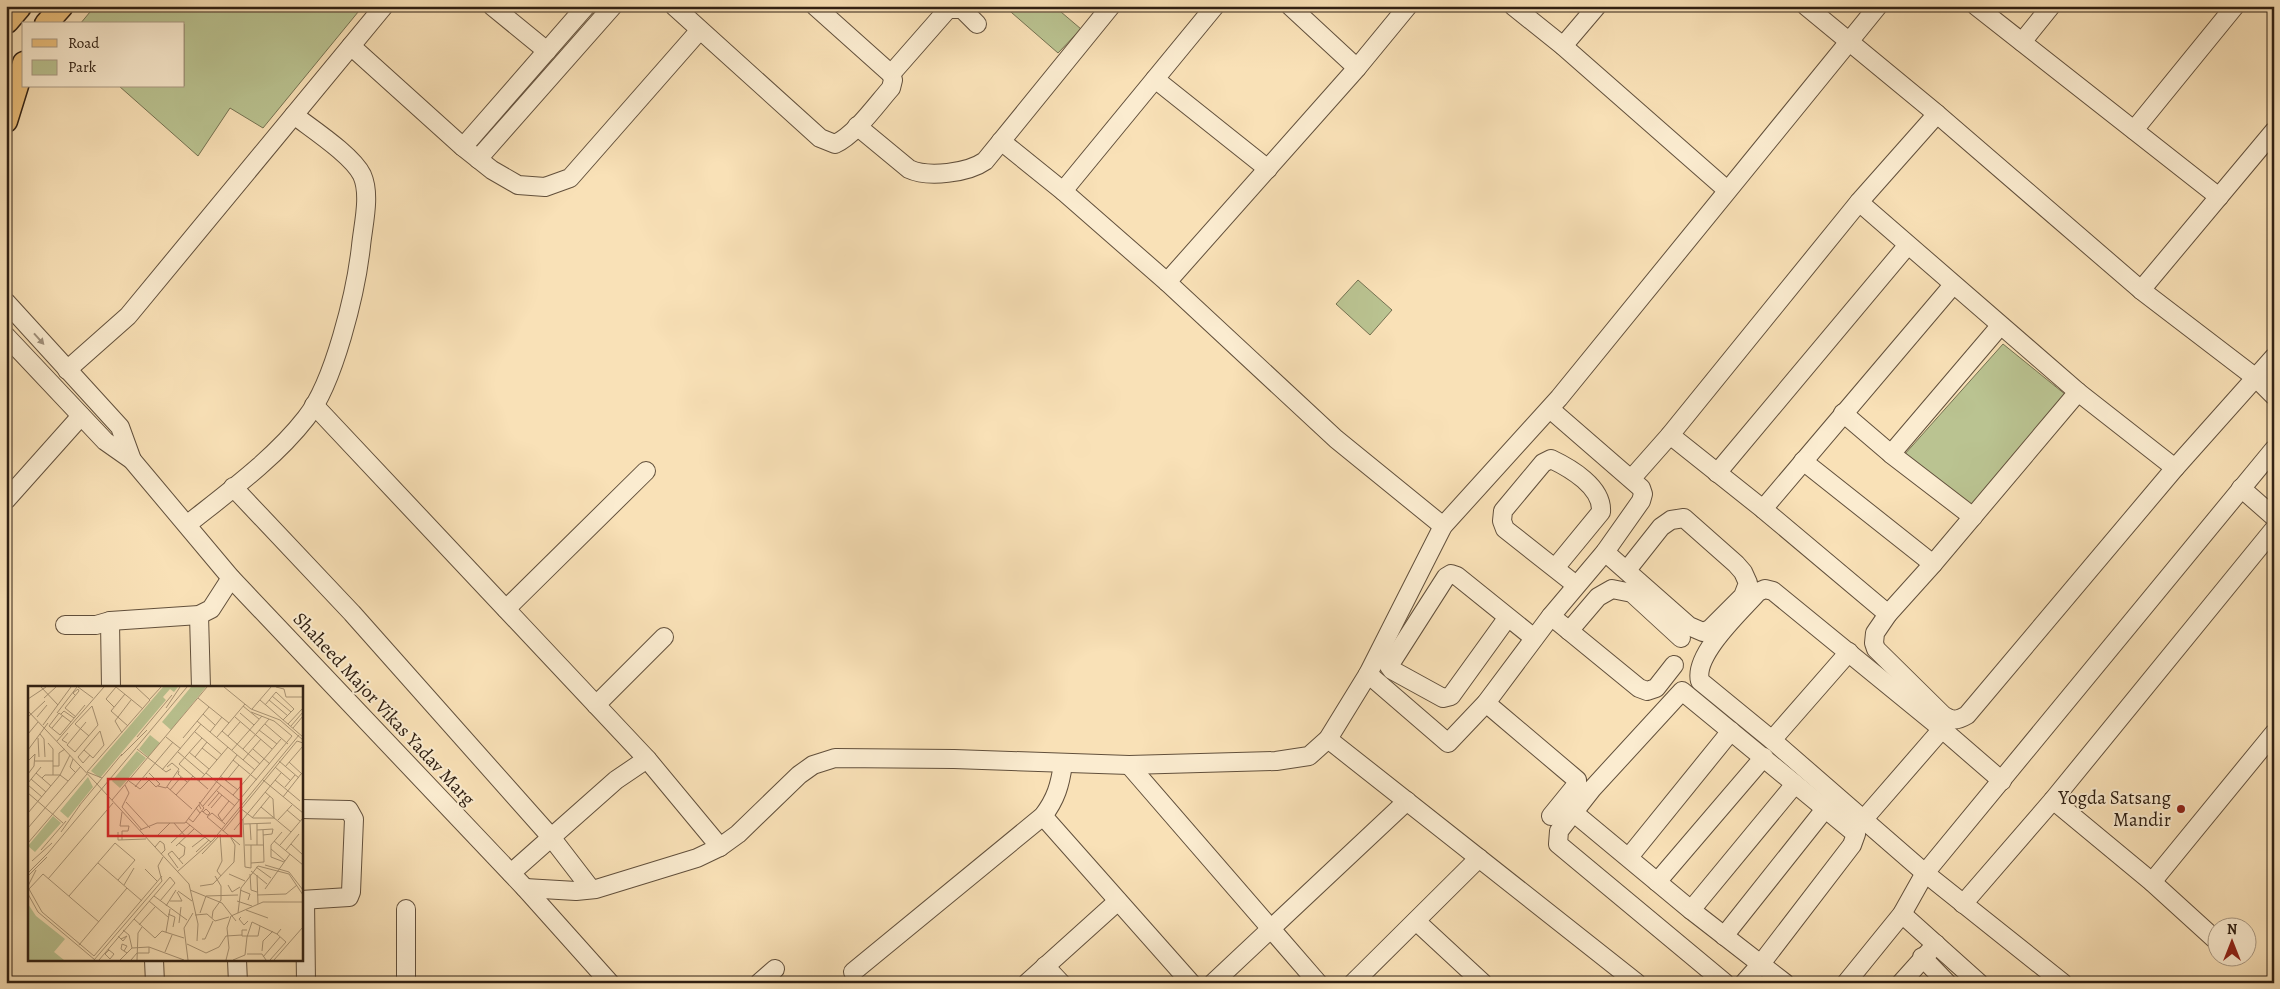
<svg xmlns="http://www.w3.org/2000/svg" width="2280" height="989" font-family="Alegreya,serif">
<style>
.green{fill:#bac391;stroke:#757252}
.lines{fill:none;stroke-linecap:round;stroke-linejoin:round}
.minor-casing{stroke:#62503c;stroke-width:20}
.major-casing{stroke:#302013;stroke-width:25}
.highway-casing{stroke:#302013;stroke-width:29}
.minor{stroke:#fbecd0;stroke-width:18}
.major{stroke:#ecc07c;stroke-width:22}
.highway{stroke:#ecc07c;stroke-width:26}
.oneway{fill:#a0907b}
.poi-dot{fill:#8f2418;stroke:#fbecd0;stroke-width:2}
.labels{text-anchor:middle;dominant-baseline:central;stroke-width:4;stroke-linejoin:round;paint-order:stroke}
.street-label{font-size:19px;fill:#302013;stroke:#fbecd0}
.poi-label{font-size:19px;fill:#302013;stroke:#fbecd0;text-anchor:end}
.inset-road{fill:none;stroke:#a99475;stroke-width:1}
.view{fill:#d62828;fill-opacity:0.15;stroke:#d62828;stroke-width:2.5}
.inset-edge{fill:none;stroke:#302013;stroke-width:2.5}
</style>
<rect width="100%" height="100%" fill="#f9e1b7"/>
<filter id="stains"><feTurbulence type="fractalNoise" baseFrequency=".004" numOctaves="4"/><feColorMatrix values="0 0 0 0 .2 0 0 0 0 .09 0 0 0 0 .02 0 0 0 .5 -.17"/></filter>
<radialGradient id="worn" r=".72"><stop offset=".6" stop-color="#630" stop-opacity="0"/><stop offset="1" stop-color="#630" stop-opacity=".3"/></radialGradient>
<g class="green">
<polygon points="95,6 363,6 263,128 230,108 198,156 119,86 184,86 184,24 80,24"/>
<polygon points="1004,6 1054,6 1081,29 1058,53"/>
<polygon points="1358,280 1392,310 1370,335 1336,304"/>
<polygon points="2003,344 2066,395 1970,508 1904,455"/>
</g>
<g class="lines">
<g class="minor-casing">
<g id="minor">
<polyline points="492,6 547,51"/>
<path d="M 674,6 L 820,138 L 835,144 C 855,135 876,105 891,88 L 893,80 L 891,74 L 815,6"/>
<polyline points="1290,6 1357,68"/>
<polyline points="1513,6 1563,46 1727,190"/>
<polyline points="1806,6 1937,114 2141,290 2256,378 2274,396"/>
<polyline points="1976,6 2219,197"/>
<polyline points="2022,42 2051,6"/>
<polyline points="351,46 463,147 492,170 518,185 545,187 570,178 699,31"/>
<polyline points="1563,46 1597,6"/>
<polyline points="891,74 948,9 962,9 977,24"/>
<polyline points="1155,79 1268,169"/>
<path d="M 857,126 L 909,169 C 928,178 968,173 985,161 L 1111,6"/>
<polyline points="2134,130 2235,6"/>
<polyline points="1001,141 1063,191 1167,282 1336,439 1443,526"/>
<polyline points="463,147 586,6"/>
<polyline points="478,159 613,6"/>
<polyline points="1063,191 1215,6"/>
<polyline points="1859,202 2078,392 2175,468"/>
<polyline points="1167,282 1357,68 1408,6"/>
<polyline points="2141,290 2274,131"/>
<polyline points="6,302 120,427 132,460"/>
<polyline points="6,336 105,441 132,460 231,578 525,888 610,983"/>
<polyline points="67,370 128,316 384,6"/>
<path d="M 2078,392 L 1933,564 L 1888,614 L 1875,633 L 1874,643 L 1876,649 L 1943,715 C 1952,721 1957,721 1967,715 L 2175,468 L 2274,357"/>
<polyline points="314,405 647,759 720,847"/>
<polyline points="1843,413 1891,454 1973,517"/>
<polyline points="1670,435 1763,509 1888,614"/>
<polyline points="1891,454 2000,326"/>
<polyline points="1803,461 1933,564"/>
<polyline points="1717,473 1907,246"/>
<polyline points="1632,478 1670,435 1859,202 1937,114"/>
<polyline points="233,487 352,613 551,837 591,889"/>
<polyline points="2241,488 2274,517"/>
<polyline points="6,500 81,416"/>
<polyline points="1763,509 1953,285"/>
<path d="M 188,524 C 227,493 275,458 306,418 C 334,383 356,292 361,246 C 363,225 371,195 362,175 C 352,155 312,129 294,115"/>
<polyline points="1605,552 1689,626 1703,632 1710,629 1743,596 1748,583 1743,572 1736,564 1684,518 1671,520 1661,527 1627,570"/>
<path d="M 1555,568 L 1601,512 C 1603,487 1570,468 1551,459 L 1543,463 L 1503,511 L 1502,521 L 1505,529 L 1576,585"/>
<polyline points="506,609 646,471"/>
<polyline points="199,615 201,688"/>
<polyline points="1551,616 1639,688 1647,691 1656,688 1674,665"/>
<polyline points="1508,617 1451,696 1443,698 1392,670 1389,666 1446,577 1451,574 1457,576 1534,638"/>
<polyline points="110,621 111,688"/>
<polyline points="65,625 96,625 110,621 199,615 211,609 231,578"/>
<polyline points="1569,631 1598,597 1612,589 1632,593 1681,638"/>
<polyline points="1368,674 1448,743 1486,703 1551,616 1605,552 1641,501 1643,494 1641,488 1550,409"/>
<polyline points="1486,703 1577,780 1577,784 1551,816"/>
<polyline points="596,705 664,637"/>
<polyline points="1328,739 1637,983"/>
<polyline points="1772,740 1849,652"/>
<polyline points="1129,765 1318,983"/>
<path d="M 2002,781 L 1942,729 L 1773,591 L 1765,589 L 1758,592 C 1741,611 1693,655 1700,681 L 1772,740 L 1925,873 L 2063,983"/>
<polyline points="2053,800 2152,882 2218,942"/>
<polyline points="301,809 349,810 354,819 351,892 349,897 301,900"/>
<polyline points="1573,812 1691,910 1785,983"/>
<polyline points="1043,816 1191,983"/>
<polyline points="1863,820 1942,729"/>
<polyline points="1629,857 1731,731"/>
<polyline points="511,873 616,780 647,759"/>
<polyline points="1657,882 1764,757"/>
<polyline points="2152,882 2274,733"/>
<polyline points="525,888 576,891 596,889 697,858 720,847 738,834 799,775 813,765 835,758 954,759 1129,765 1276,761 1309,756 1328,739 1368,674 1443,526 1559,398 1878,6"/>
<polyline points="305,900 306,983"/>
<polyline points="1963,904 2053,800 2274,529"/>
<polyline points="406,909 406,983"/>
<polyline points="1691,910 1795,784"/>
<polyline points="1902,914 1979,983"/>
<polyline points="1416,921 1483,983"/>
<polyline points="1724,936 1825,809"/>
<polyline points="1922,957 1947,983"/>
<polyline points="154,960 155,983"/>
<polyline points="237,960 238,983"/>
<polyline points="1045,966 1061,983"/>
<path d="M 853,972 L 1043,816 C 1056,799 1060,785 1063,764"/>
<polyline points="759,983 775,969"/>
<polyline points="1027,983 1118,901"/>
<polyline points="1213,983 1407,801"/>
<polyline points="1353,983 1479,858"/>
<polyline points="1725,983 1558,844 1559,831 1592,789 1682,691 1856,834 1852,845 1760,965 1744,983"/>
<polyline points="1846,983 1902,914 1925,873 2274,449"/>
<polyline points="1901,983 1936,944"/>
</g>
</g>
<g class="major-casing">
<g id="major">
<polyline points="46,24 62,6"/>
<polyline points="6,121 24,63"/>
</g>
</g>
<g class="highway-casing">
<polyline id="highway" points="6,20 18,6"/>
</g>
<use href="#minor" class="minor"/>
<use href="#major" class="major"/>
<use href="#highway" class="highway"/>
</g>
<defs><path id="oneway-solid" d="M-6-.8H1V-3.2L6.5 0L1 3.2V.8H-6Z" transform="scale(1.25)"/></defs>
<use class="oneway" href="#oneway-solid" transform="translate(39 339) rotate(48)"/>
<circle class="poi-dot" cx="2181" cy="809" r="5"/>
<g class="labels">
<g class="street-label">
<text transform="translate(384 709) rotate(47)">Shaheed Major Vikas Yadav Marg</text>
</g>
<g class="poi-label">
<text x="2171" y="798">Yogda Satsang<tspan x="2171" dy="22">Mandir</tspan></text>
</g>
</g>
<g transform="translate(28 686)">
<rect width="275" height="275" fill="#f9e1b7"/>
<path d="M 135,1 L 150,1 L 146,6 L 142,3 L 135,11 L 138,14 L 72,92 L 63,85 ZM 163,1 L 178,1 L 143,44 L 134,36 ZM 122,49 L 132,57 L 120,71 L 111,63 ZM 109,65 L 118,72 L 92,102 L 84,95 ZM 60,91 L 65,101 L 40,132 L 32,125 ZM 25,130 L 33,137 L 7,166 L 0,160 ZM 0,218 L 8,230 L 37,253 L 26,266 L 36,274 L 0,274 Z" fill="#bac391"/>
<path class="inset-road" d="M 13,1 L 30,19M 50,1 L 65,12M 88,1 L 115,23M 196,1 L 223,23 L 252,34 L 275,54M 248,1 L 256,3 L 258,11 L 275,11M 97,8 L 83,25 L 100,40M 47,9 L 45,7 L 50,3 L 51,5 L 37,22 L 48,31M 244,10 L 263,26M 16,12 L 28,1M 170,12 L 201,37M 0,13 L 18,1M 122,13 L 133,1M 232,14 L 275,51M 241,14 L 260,30M 237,19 L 248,6 L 266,23 L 255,34M 215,20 L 231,33M 86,21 L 78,13 L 88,1M 138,22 L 152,1M 224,23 L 243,1M 0,25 L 69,98M 29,27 L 49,1M 212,27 L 226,39M 33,28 L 36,25 L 46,32M 175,28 L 187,39M 0,31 L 17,15M 9,31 L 19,19M 207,31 L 244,63M 169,35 L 227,84M 43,36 L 31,27 L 21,40 L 32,49 L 57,19M 47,38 L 64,20 L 70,39 L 47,66 L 39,59 L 58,36M 47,38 L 61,50M 237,38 L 260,58M 260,38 L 275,22M 15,39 L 43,1M 263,40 L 275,26M 24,42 L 35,29M 265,42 L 275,30M 231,44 L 249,58M 72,45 L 76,59 L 65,72 L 56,64 ZM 194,45 L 232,78M 167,46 L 194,69M 182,46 L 194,31M 94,47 L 87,35 L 103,14M 0,48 L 10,36M 12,48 L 16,53 L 17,71M 200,50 L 212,36M 109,51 L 144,9M 138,51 L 153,63M 189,51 L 217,18M 10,52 L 11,71M 155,52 L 181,21M 174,52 L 151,78 L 180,103M 29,55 L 76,1M 20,57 L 25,63 L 25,89M 39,57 L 34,54 L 40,47M 174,62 L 189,74M 109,63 L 138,86 L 143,83M 215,63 L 241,33M 225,63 L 242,78M 0,64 L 20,37M 56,64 L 50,71 L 55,77 L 62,69M 204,64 L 234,30M 150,66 L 177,89M 161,66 L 181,83M 93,70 L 119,44M 167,71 L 179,56M 45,73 L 42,81 L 47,86M 205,74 L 229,94M 215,74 L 233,53M 0,75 L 7,68 L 6,80 L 0,88M 7,75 L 25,75M 251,75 L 271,92M 261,76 L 275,89M 25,80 L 31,80 L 31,67 L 37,63M 247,81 L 262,94M 257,81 L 275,60M 134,84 L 173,38M 151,85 L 150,88 L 159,96M 59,86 L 122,14 L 108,1M 59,86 L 74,92M 8,87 L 23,100M 178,87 L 211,114M 192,90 L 210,104M 118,91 L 128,101 L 132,98 L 121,87M 14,92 L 17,89 L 32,89 L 40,95M 3,93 L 18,106M 235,94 L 275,127M 247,94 L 272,115M 101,95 L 112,103 L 121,94M 171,95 L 200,61M 198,95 L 211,79M 0,97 L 13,81M 69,98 L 161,198 L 170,238 L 169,255M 0,99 L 14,111M 130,100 L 138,102 L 151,83 L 144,77 L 139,81M 107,101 L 145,56M 139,101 L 164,123M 257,101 L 267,89M 142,104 L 153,91M 189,105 L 207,120M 237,106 L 245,113 L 246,131M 0,107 L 35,137M 148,109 L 165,90M 205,109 L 253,53M 255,111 L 273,88M 84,114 L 179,1M 201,115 L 190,129 L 194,135 L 264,50 L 246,35 L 223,26M 98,116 L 122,142M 51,120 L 94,68M 175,120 L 193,99M 180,120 L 191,107M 94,121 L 114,144M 94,121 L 101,107 L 97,99M 233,121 L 263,146M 183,122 L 194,109M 212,122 L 225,132 L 247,132M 259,124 L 272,135M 174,125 L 179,129 L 180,129 L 182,127 L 178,123 L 175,126M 94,126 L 92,140 L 101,140 L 100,145 L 94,145 L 94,154M 0,127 L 32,89 L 42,69M 172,127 L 168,122 L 171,119 L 173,123M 160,132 L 165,136 L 176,122 L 171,116M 224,132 L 242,110M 215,133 L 217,181 L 223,182M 250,134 L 264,119M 158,136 L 183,156M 146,137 L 158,151M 197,138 L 184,127 L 179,131 L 212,159M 216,138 L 243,137M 222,138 L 223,154M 229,138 L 229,159M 0,142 L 53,80M 112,144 L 129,137 L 157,137 L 209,69M 206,144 L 253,87M 229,144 L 245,143 L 244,148 L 235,149M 195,145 L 269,55 L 275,57M 33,146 L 52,119M 90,146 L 90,154 L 118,153M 254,146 L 243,159 L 243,171 L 256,176M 192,148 L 194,175 L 189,185 L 193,190M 130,149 L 142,137M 246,155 L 275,179M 0,157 L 59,88M 143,157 L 162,139M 263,158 L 275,169M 217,159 L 235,159M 223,159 L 223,182M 252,159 L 275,132M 148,160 L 166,143M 127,161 L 132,155 L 136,158 L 137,164 L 133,168M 164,161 L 177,151M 243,163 L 257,175M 13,164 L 38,135M 258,164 L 271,148M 168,166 L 181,154M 174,168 L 192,149M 151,173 L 156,169 L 157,161 L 151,157M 4,175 L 24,157M 70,177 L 114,215M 223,177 L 236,176 L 235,144M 237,179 L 261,186 L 275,204M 228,181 L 243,192M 150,182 L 140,168 L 144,165 L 155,178M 117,183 L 129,195M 223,185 L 239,198M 149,186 L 185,154 L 271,49M 0,187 L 20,167 L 159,1M 201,188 L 217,195M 222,188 L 223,204 L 229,206M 229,189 L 230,218M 0,190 L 19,171M 20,193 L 85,117M 96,199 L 106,182M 200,199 L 204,206 L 212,201M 0,200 L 8,184M 172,200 L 185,198 L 206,176 L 207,159 L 203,152M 237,203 L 262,168M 162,204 L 194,217 L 208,235M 212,204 L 222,208 L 220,214M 150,205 L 164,215M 0,208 L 10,226 L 67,274M 229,209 L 258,208 L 269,199M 41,210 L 87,157 L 107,174 L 90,194M 126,210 L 159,234M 121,215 L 140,231M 142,215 L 154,215 L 149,206M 209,215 L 224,220M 138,220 L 148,204M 218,224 L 240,232M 172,227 L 178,210 L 210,209M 210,227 L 213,202 L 230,180 L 261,188 L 275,209M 140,228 L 147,231 L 145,241M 167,229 L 179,228 L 187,235 L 201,231M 203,230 L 235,216 L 275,216M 213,231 L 211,233 L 216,239 L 220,235M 184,232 L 185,225 L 193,214 L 193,200 L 187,190M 106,233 L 127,252 L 134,245 L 156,252M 71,236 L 15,188 L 1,203 L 14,226 L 66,270 L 134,190M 151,237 L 153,221M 111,239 L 127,221M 95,244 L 101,249 L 104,262M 219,244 L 214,244 L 214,250 L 230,250 L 232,240M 138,246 L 142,223M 90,250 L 95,255 L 99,250 L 93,253M 219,251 L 224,236 L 249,248M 174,253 L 177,253 L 185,235M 159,258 L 178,267 L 191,261 L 198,250 L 214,249M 51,259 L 99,202M 80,263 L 81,264 L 86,268 L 82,273 L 77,268 L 81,264M 96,265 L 99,260 L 94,258 L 93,263 L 99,267M 234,265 L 235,255 L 245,245M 137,266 L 144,249M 219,268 L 234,268 L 238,274M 235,271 L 252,251M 66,274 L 134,195 L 130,180 L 135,171M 71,274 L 142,191 L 147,197 L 132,215M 92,274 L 104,262 L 121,261 L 156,274M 103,274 L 109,267 L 121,267 L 121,261M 109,274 L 110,247 L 114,241M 160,274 L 156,242 L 165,227M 198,274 L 201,262 L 199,242 L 203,230M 205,274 L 217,269 L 219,251M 242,274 L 258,256 L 249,248 L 253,243M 246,274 L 275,241"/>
<path class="view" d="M 80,93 L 213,93 L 213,150 L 80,150 Z"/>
<rect width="275" height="275" class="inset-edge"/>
</g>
<rect width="2280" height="989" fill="none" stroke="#f9e1b7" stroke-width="25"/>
<rect x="8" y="8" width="2265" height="974" fill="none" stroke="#302013" stroke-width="2.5"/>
<rect x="12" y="12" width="2255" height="964" fill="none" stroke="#302013"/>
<rect x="22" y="22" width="162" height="65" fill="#fbecd0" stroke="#aa9a84"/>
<rect x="32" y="39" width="25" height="8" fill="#ecc07c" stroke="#aa9a84"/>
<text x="68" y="48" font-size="15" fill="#302013">Road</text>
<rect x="32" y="60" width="25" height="15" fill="#bac391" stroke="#aa9a84"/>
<text x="68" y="72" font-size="15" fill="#302013">Park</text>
<g transform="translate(2232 942)"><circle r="24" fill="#fbecd0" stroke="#aa9a84"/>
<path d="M0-4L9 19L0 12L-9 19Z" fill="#8f2418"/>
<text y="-8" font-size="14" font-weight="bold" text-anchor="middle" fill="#302013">N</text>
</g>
<rect width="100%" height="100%" filter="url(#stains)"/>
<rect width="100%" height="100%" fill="url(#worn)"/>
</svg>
